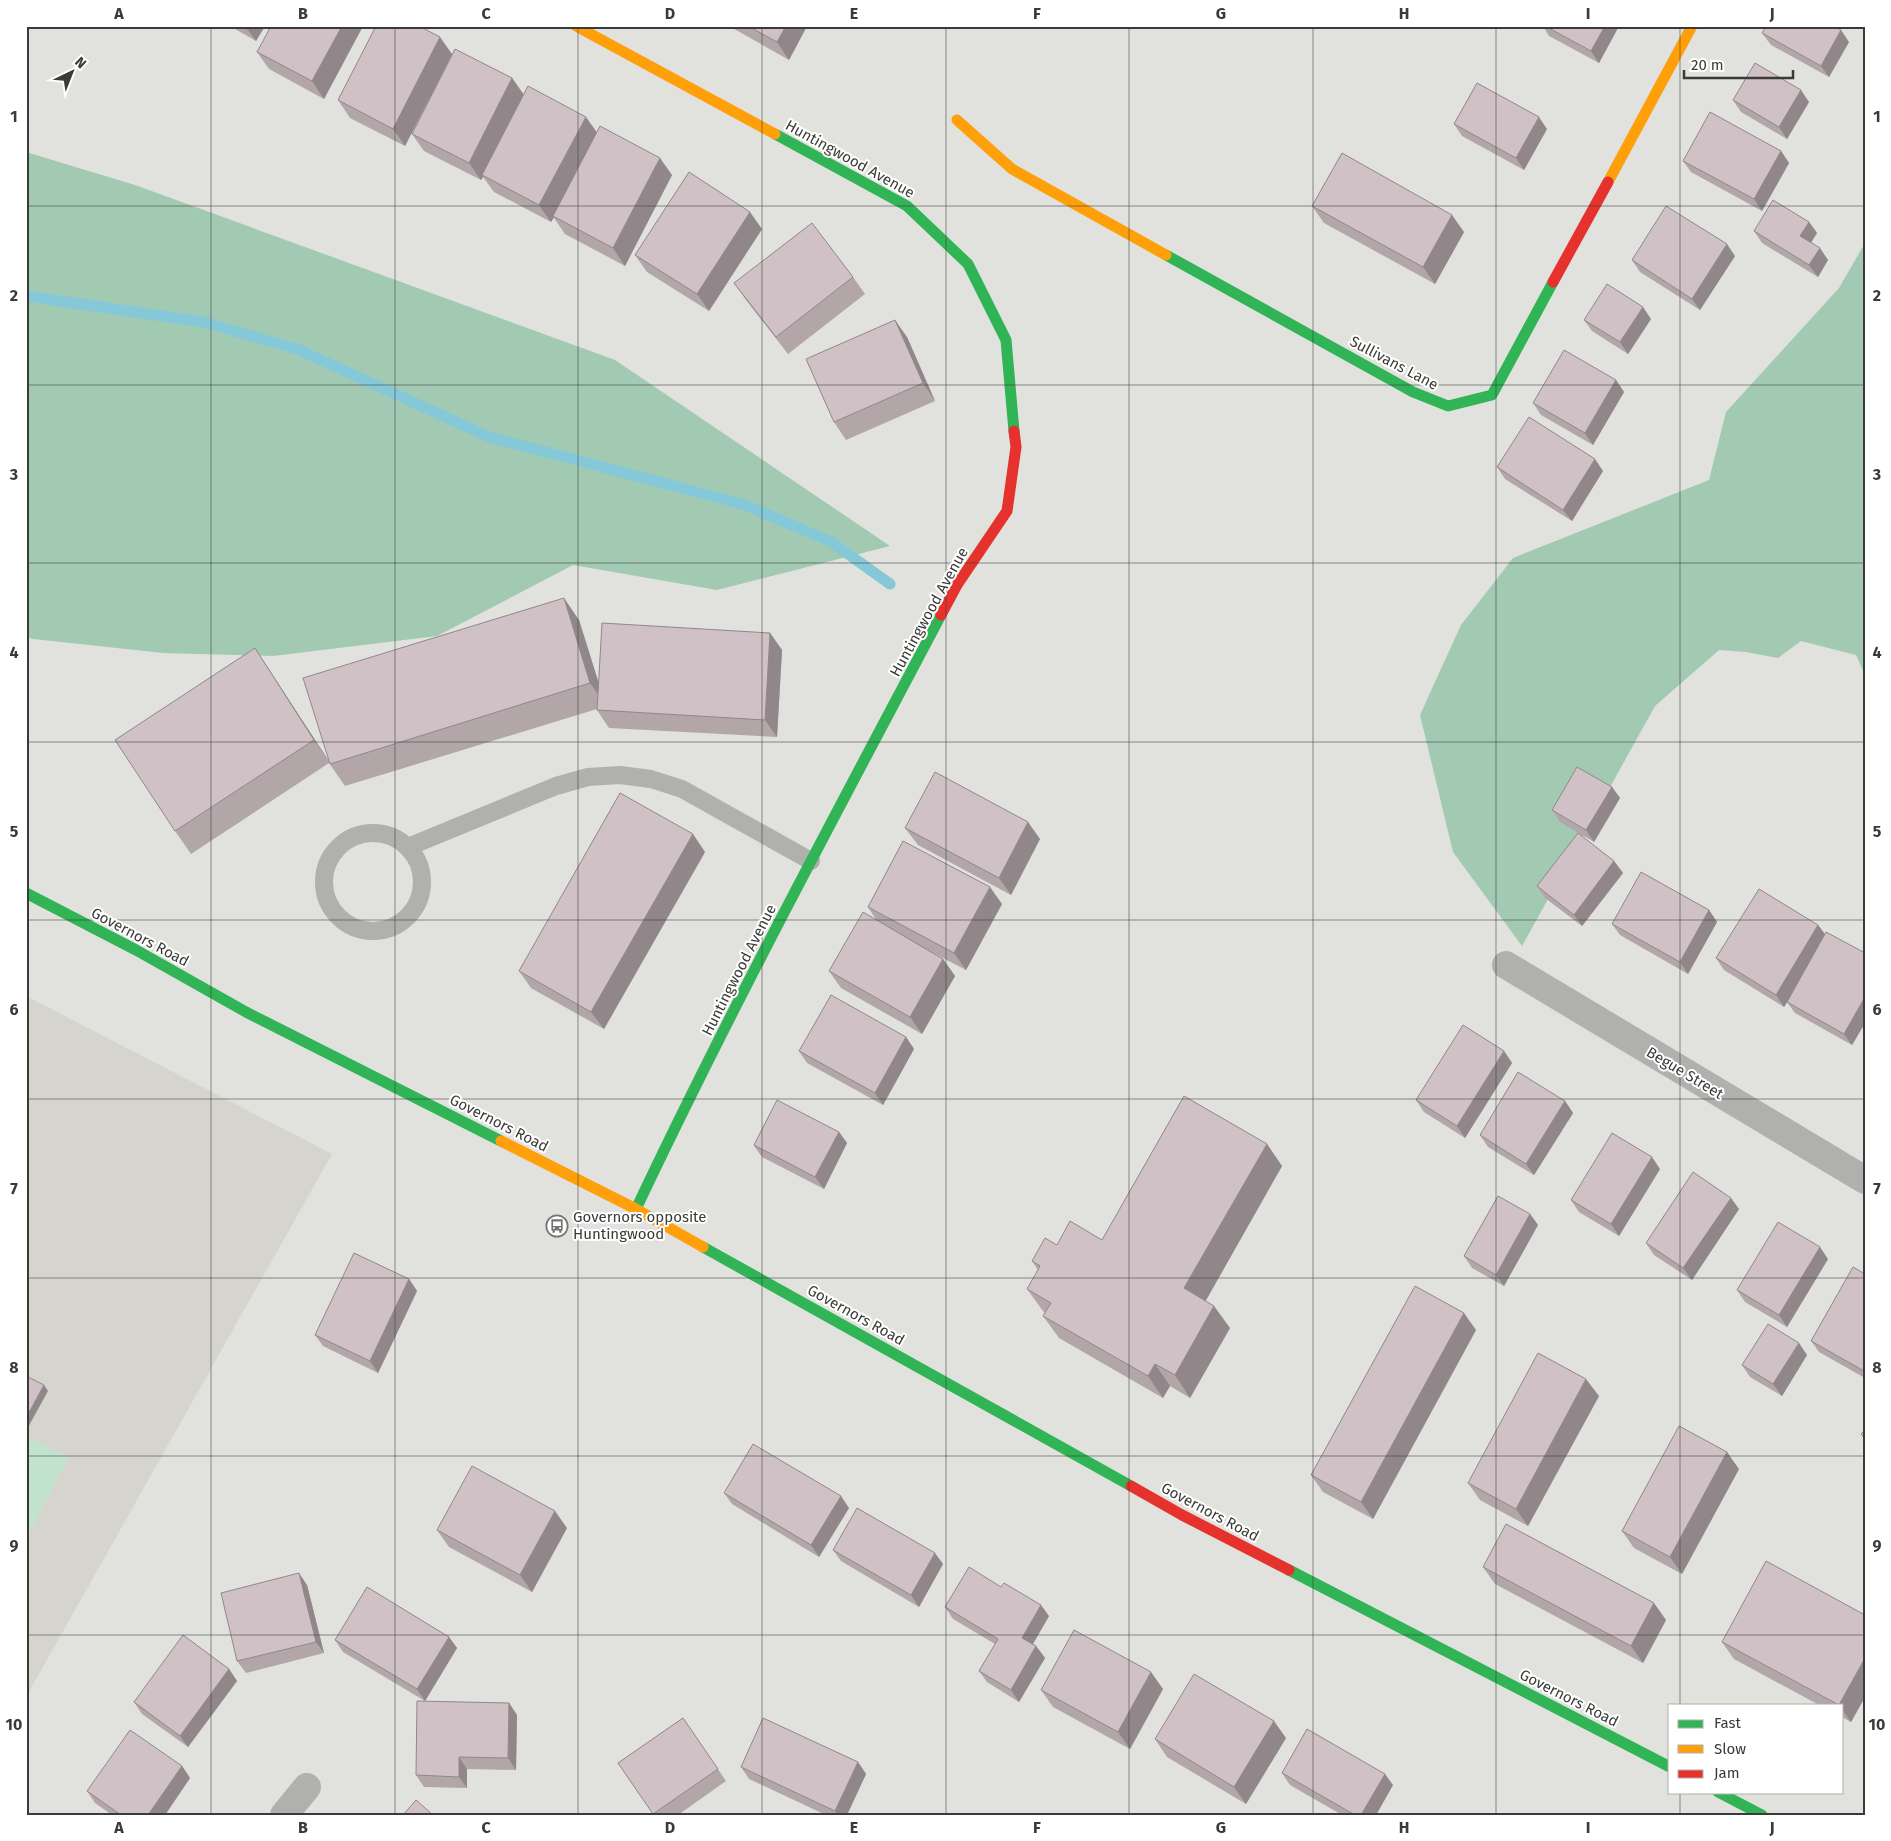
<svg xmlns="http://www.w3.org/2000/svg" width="1891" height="1841" font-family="'Fira Sans',sans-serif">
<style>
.built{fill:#d6d5cd}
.green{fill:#c1e2cc}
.forest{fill:#a2cab2}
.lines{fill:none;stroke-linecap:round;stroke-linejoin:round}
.stream{stroke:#85c9d9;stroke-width:11}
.lane{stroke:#b0b0ae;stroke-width:18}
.street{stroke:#b0b0ae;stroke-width:28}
.fast{stroke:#30b455;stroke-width:11}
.slow{stroke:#ff9f0a;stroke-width:11}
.jam{stroke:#e5322d;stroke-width:11}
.wall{fill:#b2a6a9}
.shaded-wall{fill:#91878a}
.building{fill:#cfc1c5;stroke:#91878a}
.grid{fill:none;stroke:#3a3a38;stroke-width:1;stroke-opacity:0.55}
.labels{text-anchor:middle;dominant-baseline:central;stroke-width:4;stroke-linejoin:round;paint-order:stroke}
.street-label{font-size:15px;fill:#3a3a38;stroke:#fff}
.poi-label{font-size:15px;fill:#3a3a38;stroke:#fff;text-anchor:start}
.neatline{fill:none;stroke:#3a3a38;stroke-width:2}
.grid-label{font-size:16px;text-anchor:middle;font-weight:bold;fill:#3a3a38}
</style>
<rect width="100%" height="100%" fill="#e1e1de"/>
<polygon class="built" points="26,996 332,1154 26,1697"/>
<polygon class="green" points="29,1437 68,1458 26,1540 26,1443"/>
<g class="forest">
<polygon points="26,152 135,185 615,360 890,546 717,590 573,565 437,636 273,656 163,653 33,639 26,637"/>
<polygon points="1865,243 1865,675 1856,655 1801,641 1778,658 1746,652 1719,650 1655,706 1522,946 1453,852 1420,715 1461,625 1513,558 1709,480 1726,412 1839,288"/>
</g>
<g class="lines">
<polyline class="stream" points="26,296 203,322 297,349 489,437 742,504 830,541 890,584"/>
<g class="lane">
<circle cx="373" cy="882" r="49"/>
<polyline points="408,847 556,786 588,777 620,775 651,779 682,789 811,861"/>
</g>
<g class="street">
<polyline points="1506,965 1865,1180"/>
<polyline points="284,1815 307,1787"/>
</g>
<g class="fast">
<polyline points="775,134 907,206 968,264 1006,340 1014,431"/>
<polyline points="1166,255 1413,392 1448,406 1492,395 1553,282"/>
<polyline points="26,893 136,950 246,1012 501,1141"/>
<path d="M 636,1209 C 731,1008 837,812 941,615"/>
<polyline points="703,1247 1131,1486"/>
<polyline points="1289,1570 1670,1767"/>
<polyline points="1718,1792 1762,1815"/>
</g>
<g class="slow">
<polyline points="576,26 775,134"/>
<polyline points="957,120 1012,169 1166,255"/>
<polyline points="1608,182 1692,26"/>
<polyline points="501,1141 636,1209 703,1247"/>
</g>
<g class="jam">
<polyline points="1553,282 1608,182"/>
<polyline points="941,615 957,585 1007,511 1016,447 1014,431"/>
<polyline points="1131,1486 1182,1515 1289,1570"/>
</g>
</g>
<g class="wall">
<polygon points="230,26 265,26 256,41"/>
<polygon points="363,26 324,99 269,69 257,52"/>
<polygon points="729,26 807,26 789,60"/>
<polygon points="1543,26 1619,26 1599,63 1549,36"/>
<polygon points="1762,33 1849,42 1829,77 1771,45"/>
<polygon points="452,54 512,78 524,95 597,133 672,175 625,266 565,234 554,218 551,222 494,192 483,177 481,180 424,151 412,134 434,89 405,146 350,118 338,100"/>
<polygon points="1733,100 1809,102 1787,139 1741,112"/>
<polygon points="1454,124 1547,129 1524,170 1462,136"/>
<polygon points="1781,151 1789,163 1762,211 1691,172 1683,161"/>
<polygon points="1312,206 1464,232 1435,284 1324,223"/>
<polygon points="1809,222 1817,233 1811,243 1828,260 1818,277 1762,243 1754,231"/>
<polygon points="762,229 709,311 647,272 635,255"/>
<polygon points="1735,256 1700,310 1640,272 1632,260"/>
<polygon points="853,277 865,294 788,354 746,300 734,283"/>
<polygon points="1651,319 1628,354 1592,331 1584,320"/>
<polygon points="907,337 935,401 846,440 834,422"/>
<polygon points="1616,380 1624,392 1593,445 1541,415 1533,403"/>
<polygon points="1497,467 1603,471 1572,521 1505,479"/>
<polygon points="579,620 598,682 770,633 782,650 777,737 609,728 597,710 597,709 345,786 329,763 191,854 175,831 255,648 270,671 329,761"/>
<polygon points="1612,787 1620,798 1594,842 1560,822 1552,810"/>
<polygon points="905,828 1040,839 1011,895 918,845"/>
<polygon points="705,852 604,1029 531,988 519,971"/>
<polygon points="1614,861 1623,873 1582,926 1545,898 1537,886"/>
<polygon points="1002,904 966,970 920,946 943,959 955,976 922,1034 841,988 829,971 877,921 868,907"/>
<polygon points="1709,910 1717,922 1688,974 1620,935 1612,924"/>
<polygon points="1818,925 1825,934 1865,953 1865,1023 1852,1045 1795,1013 1787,1002 1789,999 1784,1007 1724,970 1716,958"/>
<polygon points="906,1037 914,1049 883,1105 807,1063 799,1051"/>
<polygon points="1504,1051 1512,1063 1465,1138 1424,1112 1416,1100"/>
<polygon points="1565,1101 1573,1113 1534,1175 1488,1147 1480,1135"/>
<polygon points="839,1132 847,1143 824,1189 762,1157 754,1146"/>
<polygon points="1267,1144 1282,1166 1205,1301 1230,1328 1190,1398 1170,1386 1163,1398 1059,1338 1043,1316 1045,1313 1043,1311 1027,1289 1038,1270 1032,1261 1057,1245 1102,1240"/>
<polygon points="1660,1169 1619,1236 1579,1212 1571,1200"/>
<polygon points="1739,1209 1692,1280 1654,1255 1646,1243"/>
<polygon points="1530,1214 1538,1225 1504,1286 1472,1268 1464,1256"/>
<polygon points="1828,1259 1787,1327 1745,1302 1737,1290"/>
<polygon points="1865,1274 1865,1378 1819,1352 1811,1341"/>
<polygon points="409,1279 417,1291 378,1373 323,1346 315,1335"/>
<polygon points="1476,1330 1373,1519 1323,1492 1311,1475"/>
<polygon points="1807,1355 1782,1396 1750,1377 1742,1365"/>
<polygon points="1599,1396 1528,1526 1480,1500 1468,1483"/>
<polygon points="1739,1469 1682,1574 1634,1548 1622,1531"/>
<polygon points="724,1493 849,1508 819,1557 732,1504"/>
<polygon points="567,1528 532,1592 449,1547 437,1530"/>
<polygon points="833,1550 943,1564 919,1607 841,1561"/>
<polygon points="1483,1567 1666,1620 1643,1663 1495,1584"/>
<polygon points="307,1585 324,1653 246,1673 237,1661"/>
<polygon points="945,1607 1049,1616 1033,1644 1036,1646 1045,1658 1019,1702 987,1682 979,1671 995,1644 953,1619"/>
<polygon points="1865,1615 1865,1697 1851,1722 1842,1717 1842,1705 1819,1705 1734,1659 1722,1642"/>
<polygon points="449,1637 457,1648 425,1701 343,1652 335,1640"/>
<polygon points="229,1669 237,1681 188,1747 142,1714 134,1702"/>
<polygon points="1163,1689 1130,1749 1053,1707 1041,1690"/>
<polygon points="509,1703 517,1715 516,1770 467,1769 467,1788 424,1787 416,1775"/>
<polygon points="683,1718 726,1781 678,1815 654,1815 618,1763"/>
<polygon points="1286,1738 1246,1804 1167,1757 1155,1739"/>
<polygon points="858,1762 866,1774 847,1815 826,1815 749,1779 741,1767"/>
<polygon points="182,1766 190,1778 165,1815 112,1815 95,1803 87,1791"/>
<polygon points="1282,1773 1393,1785 1376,1815 1342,1815 1290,1785"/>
</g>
<g class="shaded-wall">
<polygon points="250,26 265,26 256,41 248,30"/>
<polygon points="342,26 363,26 324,99 312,81"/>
<polygon points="786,26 807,26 789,60 777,42"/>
<polygon points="1605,26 1619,26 1599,63 1591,51"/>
<polygon points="1841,30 1849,42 1829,77 1821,66"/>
<polygon points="440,37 452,54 405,146 393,129"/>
<polygon points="512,78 524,95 482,175 483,177 481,180 469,163"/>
<polygon points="1801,90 1809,102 1787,139 1779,127"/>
<polygon points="586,117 598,134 551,222 539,205"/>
<polygon points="1539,117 1547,129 1524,170 1516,158"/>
<polygon points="1781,151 1789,163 1762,211 1754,199"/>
<polygon points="660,158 672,175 625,266 613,248"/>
<polygon points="750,212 762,229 709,311 697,294"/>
<polygon points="1452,215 1464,232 1435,284 1423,267"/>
<polygon points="1809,222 1817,233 1808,247 1800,236"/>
<polygon points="1727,244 1735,256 1700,310 1692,299"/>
<polygon points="1820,248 1828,260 1818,277 1809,265"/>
<polygon points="1643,307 1651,319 1628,354 1620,342"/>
<polygon points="895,320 907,337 935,401 923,383"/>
<polygon points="1616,380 1624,392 1593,445 1585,433"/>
<polygon points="1595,459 1603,471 1572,521 1563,510"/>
<polygon points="564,598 579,620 606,706 590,683"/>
<polygon points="770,633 782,650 777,737 765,720"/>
<polygon points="255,648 330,763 314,740"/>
<polygon points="1612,787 1620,798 1594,842 1586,830"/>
<polygon points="1028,822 1040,839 1011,895 999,878"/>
<polygon points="693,834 705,852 604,1029 591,1012"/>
<polygon points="1614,861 1623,873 1582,926 1574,915"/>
<polygon points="990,887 1002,904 966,970 954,953"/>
<polygon points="1709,910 1717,922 1688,974 1680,962"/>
<polygon points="1818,925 1827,937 1784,1007 1776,995"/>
<polygon points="943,959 955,976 922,1034 910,1017"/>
<polygon points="1865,997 1865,1023 1852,1045 1844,1034"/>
<polygon points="906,1037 914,1049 883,1105 875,1093"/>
<polygon points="1504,1051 1512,1063 1465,1138 1457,1126"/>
<polygon points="1565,1101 1573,1113 1534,1175 1526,1164"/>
<polygon points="839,1132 847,1143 824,1189 815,1177"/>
<polygon points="1267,1144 1282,1166 1200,1311 1184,1288"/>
<polygon points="1652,1157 1660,1169 1619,1236 1611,1224"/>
<polygon points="1731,1198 1739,1209 1692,1280 1683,1268"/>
<polygon points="1530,1214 1538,1225 1504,1286 1496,1275"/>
<polygon points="1820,1247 1828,1259 1787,1327 1779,1315"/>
<polygon points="409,1279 417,1291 378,1373 370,1361"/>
<polygon points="1214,1306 1230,1328 1190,1398 1175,1375"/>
<polygon points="1464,1313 1476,1330 1373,1519 1361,1502"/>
<polygon points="1799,1343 1807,1355 1782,1396 1773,1384"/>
<polygon points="1155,1364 1170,1386 1163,1398 1148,1376"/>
<polygon points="1586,1379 1599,1396 1528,1526 1516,1509"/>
<polygon points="44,1385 48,1391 26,1431 26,1418"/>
<polygon points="1727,1452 1739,1469 1682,1574 1670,1557"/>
<polygon points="841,1496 849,1508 819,1557 811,1545"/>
<polygon points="555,1511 567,1528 532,1592 520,1575"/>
<polygon points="935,1553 943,1564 919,1607 911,1595"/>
<polygon points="299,1573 307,1585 324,1653 316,1642"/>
<polygon points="1654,1603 1666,1620 1643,1663 1631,1646"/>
<polygon points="1041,1605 1049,1616 1030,1649 1022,1638"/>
<polygon points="449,1637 457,1648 425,1701 417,1689"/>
<polygon points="1036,1646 1045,1658 1019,1702 1011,1690"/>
<polygon points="1865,1658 1865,1697 1851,1722 1842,1709 1842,1705 1839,1705"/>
<polygon points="229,1669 237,1681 188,1747 180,1736"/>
<polygon points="1151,1672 1163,1689 1130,1749 1118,1732"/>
<polygon points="509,1703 517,1715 516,1770 508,1758"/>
<polygon points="1274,1721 1286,1738 1246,1804 1234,1787"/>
<polygon points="459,1757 467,1769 467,1788 459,1777"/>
<polygon points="858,1762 866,1774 847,1815 837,1815 835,1811"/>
<polygon points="182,1766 190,1778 165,1815 148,1815"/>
<polygon points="1385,1774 1393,1785 1376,1815 1361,1815"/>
</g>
<g class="building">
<polygon points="242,26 250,26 248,30"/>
<polygon points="271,26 342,26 312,81 257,52"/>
<polygon points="376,26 419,26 440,37 393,129 338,100"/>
<polygon points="748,26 786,26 777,42"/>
<polygon points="1545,26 1605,26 1591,51"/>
<polygon points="1766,26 1833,26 1841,30 1821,66 1762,33"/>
<polygon points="455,49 512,78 469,163 412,134"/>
<polygon points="1755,63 1801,90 1779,127 1733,100"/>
<polygon points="1477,83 1539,117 1516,158 1454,124"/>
<polygon points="528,86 586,117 539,205 482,175"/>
<polygon points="1710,112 1781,151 1754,199 1683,161"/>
<polygon points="600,126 660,158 613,248 553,216"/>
<polygon points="1342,153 1452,215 1423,267 1312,206"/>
<polygon points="689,172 750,212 697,294 635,255"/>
<polygon points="1773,200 1809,222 1800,236 1820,248 1809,265 1754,231"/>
<polygon points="1666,206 1727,244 1692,299 1632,260"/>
<polygon points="812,223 853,277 776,337 734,283"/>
<polygon points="1607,284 1643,307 1620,342 1584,320"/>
<polygon points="895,320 923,383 834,422 806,359"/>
<polygon points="1564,350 1616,380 1585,433 1533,403"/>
<polygon points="1529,417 1595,459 1563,510 1497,467"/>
<polygon points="564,598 590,683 330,764 303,678"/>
<polygon points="602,623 770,633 765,720 597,710"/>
<polygon points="255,648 314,740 175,831 115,740"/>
<polygon points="1577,767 1612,787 1586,830 1552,810"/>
<polygon points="935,772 1028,822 999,878 905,828"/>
<polygon points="620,793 693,834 591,1012 519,971"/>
<polygon points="1578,833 1614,861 1574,915 1537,886"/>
<polygon points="903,841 990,887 954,953 868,907"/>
<polygon points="1641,872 1709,910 1680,962 1612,924"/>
<polygon points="1759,889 1818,925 1776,995 1716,958"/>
<polygon points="863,912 943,959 910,1017 829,971"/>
<polygon points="1826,932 1865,953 1865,997 1844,1034 1787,1002"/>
<polygon points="831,995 906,1037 875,1093 799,1051"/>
<polygon points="1463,1025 1504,1051 1457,1126 1416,1100"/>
<polygon points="1518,1072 1565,1101 1526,1164 1480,1135"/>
<polygon points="1184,1096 1267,1144 1184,1288 1214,1306 1175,1375 1155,1364 1148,1376 1043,1316 1051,1303 1027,1289 1040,1266 1032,1261 1045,1238 1057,1245 1070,1221 1102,1240"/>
<polygon points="777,1100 839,1132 815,1177 754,1145"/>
<polygon points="1612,1133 1652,1157 1611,1224 1571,1200"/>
<polygon points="1693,1172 1731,1198 1683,1268 1646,1243"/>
<polygon points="1498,1196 1530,1214 1496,1275 1464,1256"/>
<polygon points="1778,1222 1820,1247 1779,1315 1737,1290"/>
<polygon points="354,1253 409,1279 370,1361 315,1335"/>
<polygon points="1853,1267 1865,1274 1864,1371 1811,1341"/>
<polygon points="1415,1286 1464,1313 1361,1502 1311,1475"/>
<polygon points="1768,1324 1799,1343 1773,1384 1742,1365"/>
<polygon points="1538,1353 1586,1379 1516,1509 1468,1483"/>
<polygon points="26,1376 44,1385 26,1418"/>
<polygon points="1679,1426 1727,1452 1670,1557 1622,1531"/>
<polygon points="1865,1430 1865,1439 1861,1434"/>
<polygon points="753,1444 841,1496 811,1545 724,1493"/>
<polygon points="472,1466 555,1511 520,1575 437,1530"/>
<polygon points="857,1508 935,1553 911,1595 833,1550"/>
<polygon points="1506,1524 1654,1603 1631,1646 1483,1567"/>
<polygon points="1766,1561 1865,1615 1865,1658 1839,1705 1722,1642"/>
<polygon points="969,1567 1001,1587 1004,1583 1041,1605 1022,1638 1036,1646 1011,1690 979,1671 998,1639 945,1607"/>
<polygon points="299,1573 316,1642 237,1661 221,1593"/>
<polygon points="367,1587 449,1637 417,1689 335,1640"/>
<polygon points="1074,1630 1151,1672 1118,1732 1041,1690"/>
<polygon points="183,1635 229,1669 180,1736 134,1702"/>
<polygon points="1194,1674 1274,1721 1234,1787 1155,1739"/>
<polygon points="417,1701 509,1703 508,1758 459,1757 459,1777 416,1775"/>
<polygon points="683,1718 718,1769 653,1814 618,1763"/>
<polygon points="763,1718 858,1762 835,1811 741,1767"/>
<polygon points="1307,1729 1385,1774 1361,1815 1355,1815 1282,1773"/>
<polygon points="130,1730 182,1766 148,1815 121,1815 87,1791"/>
<polygon points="416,1800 433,1815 403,1815"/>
</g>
<path class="grid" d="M 211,26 L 211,1815M 395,26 L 395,1815M 578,26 L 578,1815M 762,26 L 762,1815M 946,26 L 946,1815M 1129,26 L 1129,1815M 1313,26 L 1313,1815M 1496,26 L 1496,1815M 1680,26 L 1680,1705M 26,206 L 1865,206M 26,385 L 1865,385M 26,563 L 1865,563M 26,742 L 1865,742M 26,920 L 1865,920M 26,1099 L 1865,1099M 26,1278 L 1865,1278M 26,1456 L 1865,1456M 26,1635 L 1865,1635M 1680,1792 L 1680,1815"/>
<defs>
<g id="bus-ring" transform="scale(1.125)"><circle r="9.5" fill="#fff" stroke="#747472" stroke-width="1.5"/><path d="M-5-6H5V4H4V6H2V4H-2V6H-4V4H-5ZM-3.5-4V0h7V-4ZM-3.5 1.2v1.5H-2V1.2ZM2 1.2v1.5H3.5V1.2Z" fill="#747472"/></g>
</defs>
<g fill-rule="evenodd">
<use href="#bus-ring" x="557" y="1226"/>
</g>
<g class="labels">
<g class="street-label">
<text transform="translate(850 159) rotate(29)">Huntingwood Avenue</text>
<text transform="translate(1394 363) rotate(28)">Sullivans Lane</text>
<text transform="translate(929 612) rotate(-61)">Huntingwood Avenue</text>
<text transform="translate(140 937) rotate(28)">Governors Road</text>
<text transform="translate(739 970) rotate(-63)">Huntingwood Avenue</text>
<text transform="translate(1685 1073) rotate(31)">Begue Street</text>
<text transform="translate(499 1123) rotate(27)">Governors Road</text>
<text transform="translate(856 1315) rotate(29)">Governors Road</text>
<text transform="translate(1210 1512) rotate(28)">Governors Road</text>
<text transform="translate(1569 1698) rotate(27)">Governors Road</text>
</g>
<g class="poi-label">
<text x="573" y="1217">Governors opposite<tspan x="573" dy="17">Huntingwood</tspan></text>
</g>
</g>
<rect width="1891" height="1841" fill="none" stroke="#ffffff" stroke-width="55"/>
<rect x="1668" y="1704" width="175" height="90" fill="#ffffff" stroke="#b0b0af"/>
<rect x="1678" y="1720" width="25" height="8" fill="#30b455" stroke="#b0b0af"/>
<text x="1714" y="1728" font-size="15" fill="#3a3a38">Fast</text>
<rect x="1678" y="1745" width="25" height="8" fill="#ff9f0a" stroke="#b0b0af"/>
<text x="1714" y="1754" font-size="15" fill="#3a3a38">Slow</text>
<rect x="1678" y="1770" width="25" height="8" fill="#e5322d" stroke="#b0b0af"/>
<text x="1714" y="1778" font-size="15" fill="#3a3a38">Jam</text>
<g transform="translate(72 72) rotate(43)" stroke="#ffffff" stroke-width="4" paint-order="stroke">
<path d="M0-4L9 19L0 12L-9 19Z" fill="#3a3a38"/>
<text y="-8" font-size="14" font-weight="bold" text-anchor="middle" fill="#3a3a38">N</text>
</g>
<path d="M1684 70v8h109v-8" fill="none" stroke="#3a3a38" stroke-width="2.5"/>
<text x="1691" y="70" font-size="15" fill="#3a3a38" stroke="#ffffff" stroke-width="4" paint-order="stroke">20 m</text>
<rect x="28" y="28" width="1836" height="1786" class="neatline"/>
<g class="grid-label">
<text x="119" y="19">A</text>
<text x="303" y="19">B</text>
<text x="486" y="19">C</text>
<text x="670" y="19">D</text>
<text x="854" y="19">E</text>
<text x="1037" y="19">F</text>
<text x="1221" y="19">G</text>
<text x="1404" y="19">H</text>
<text x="1588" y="19">I</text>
<text x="1772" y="19">J</text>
<text x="14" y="122">1</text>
<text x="1877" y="122">1</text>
<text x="14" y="301">2</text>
<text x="1877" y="301">2</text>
<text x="14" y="480">3</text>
<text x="1877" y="480">3</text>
<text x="14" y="658">4</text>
<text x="1877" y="658">4</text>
<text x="14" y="837">5</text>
<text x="1877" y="837">5</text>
<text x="14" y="1015">6</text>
<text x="1877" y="1015">6</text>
<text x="14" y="1194">7</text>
<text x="1877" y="1194">7</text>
<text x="14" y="1373">8</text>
<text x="1877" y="1373">8</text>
<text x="14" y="1551">9</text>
<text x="1877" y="1551">9</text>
<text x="14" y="1730">10</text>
<text x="1877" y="1730">10</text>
<text x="119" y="1833">A</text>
<text x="303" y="1833">B</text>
<text x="486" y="1833">C</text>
<text x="670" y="1833">D</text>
<text x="854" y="1833">E</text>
<text x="1037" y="1833">F</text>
<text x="1221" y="1833">G</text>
<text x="1404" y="1833">H</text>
<text x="1588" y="1833">I</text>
<text x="1772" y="1833">J</text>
</g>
</svg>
